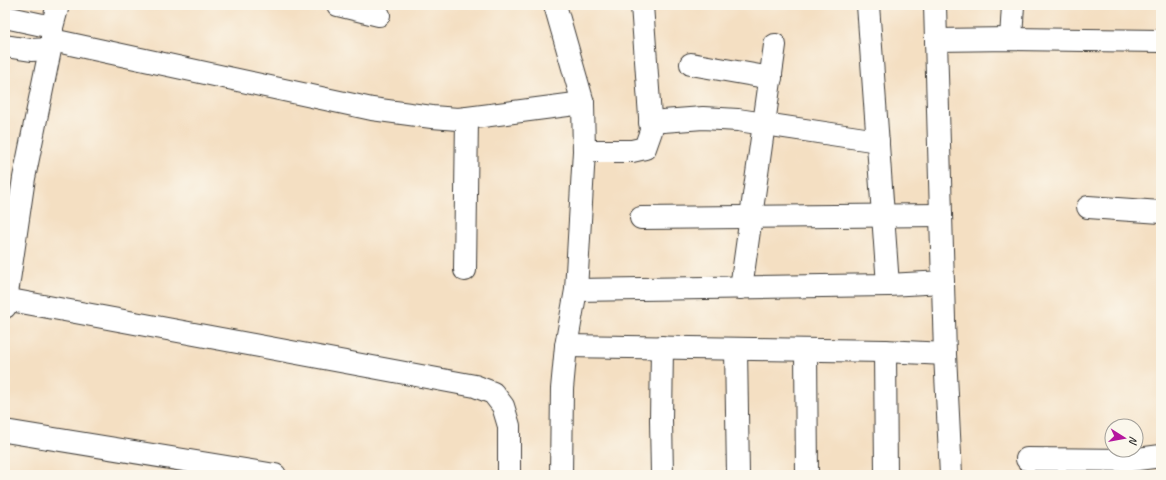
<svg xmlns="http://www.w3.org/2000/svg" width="1166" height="480" font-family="Caveat,sans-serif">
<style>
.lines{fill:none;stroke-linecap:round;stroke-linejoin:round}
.minor-casing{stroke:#3c3935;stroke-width:24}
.minor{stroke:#fff;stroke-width:22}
</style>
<rect width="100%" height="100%" fill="#fbf7ec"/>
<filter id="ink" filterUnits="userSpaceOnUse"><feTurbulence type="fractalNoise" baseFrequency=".025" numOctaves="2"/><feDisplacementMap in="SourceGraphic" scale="8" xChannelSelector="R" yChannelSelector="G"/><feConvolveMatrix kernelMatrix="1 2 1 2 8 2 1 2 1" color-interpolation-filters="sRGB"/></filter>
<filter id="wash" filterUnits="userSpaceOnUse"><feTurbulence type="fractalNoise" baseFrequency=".012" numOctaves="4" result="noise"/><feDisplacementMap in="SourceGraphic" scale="16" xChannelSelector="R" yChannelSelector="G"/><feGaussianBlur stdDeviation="0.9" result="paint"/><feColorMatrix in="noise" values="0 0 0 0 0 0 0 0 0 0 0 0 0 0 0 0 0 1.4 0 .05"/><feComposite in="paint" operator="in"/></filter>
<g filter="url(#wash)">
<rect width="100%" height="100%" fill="#f4dfc2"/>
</g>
<g filter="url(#ink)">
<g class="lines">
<g class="minor-casing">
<g id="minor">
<polyline points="338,5 379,15"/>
<polyline points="555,5 583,103 584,151 576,290 566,346 562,389 561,475"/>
<polyline points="868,5 888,285"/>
<polyline points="935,5 945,354 951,475"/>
<polyline points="5,17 52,27"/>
<polyline points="1011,39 1013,5"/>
<polyline points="52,40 372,109 432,117 458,119 467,118 583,103"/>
<polyline points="936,40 1011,39 1161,41"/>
<polyline points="5,46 31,50 50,49"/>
<polyline points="691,64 771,78"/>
<polyline points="650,122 703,118 738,120 878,141"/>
<polyline points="584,151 632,151 645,148 651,131 642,5"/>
<polyline points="1088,207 1161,212"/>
<polyline points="641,218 941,215"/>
<polyline points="465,270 467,118"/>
<polyline points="741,288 775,45"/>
<polyline points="576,290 888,285 943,282"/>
<polyline points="5,299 475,386 493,393 503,406 509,426 509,475"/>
<polyline points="5,307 24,178 52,40 52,27 58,5"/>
<polyline points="566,346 885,351 945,354"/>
<polyline points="736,349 738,475"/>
<polyline points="806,350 807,475"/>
<polyline points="885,351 886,475"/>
<polyline points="5,431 275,475"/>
<polyline points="1027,459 1130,460 1161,456"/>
<polyline points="662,475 661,420 662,347"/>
</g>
</g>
<use href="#minor" class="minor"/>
</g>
</g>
<rect width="1166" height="480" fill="none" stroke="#fbf7ec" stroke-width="20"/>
<g transform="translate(1124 438) rotate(101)"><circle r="19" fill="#fbf7ec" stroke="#a29f99"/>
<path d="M0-3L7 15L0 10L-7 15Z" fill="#b5179e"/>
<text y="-6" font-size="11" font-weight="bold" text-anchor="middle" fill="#1c1c1c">N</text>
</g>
</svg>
